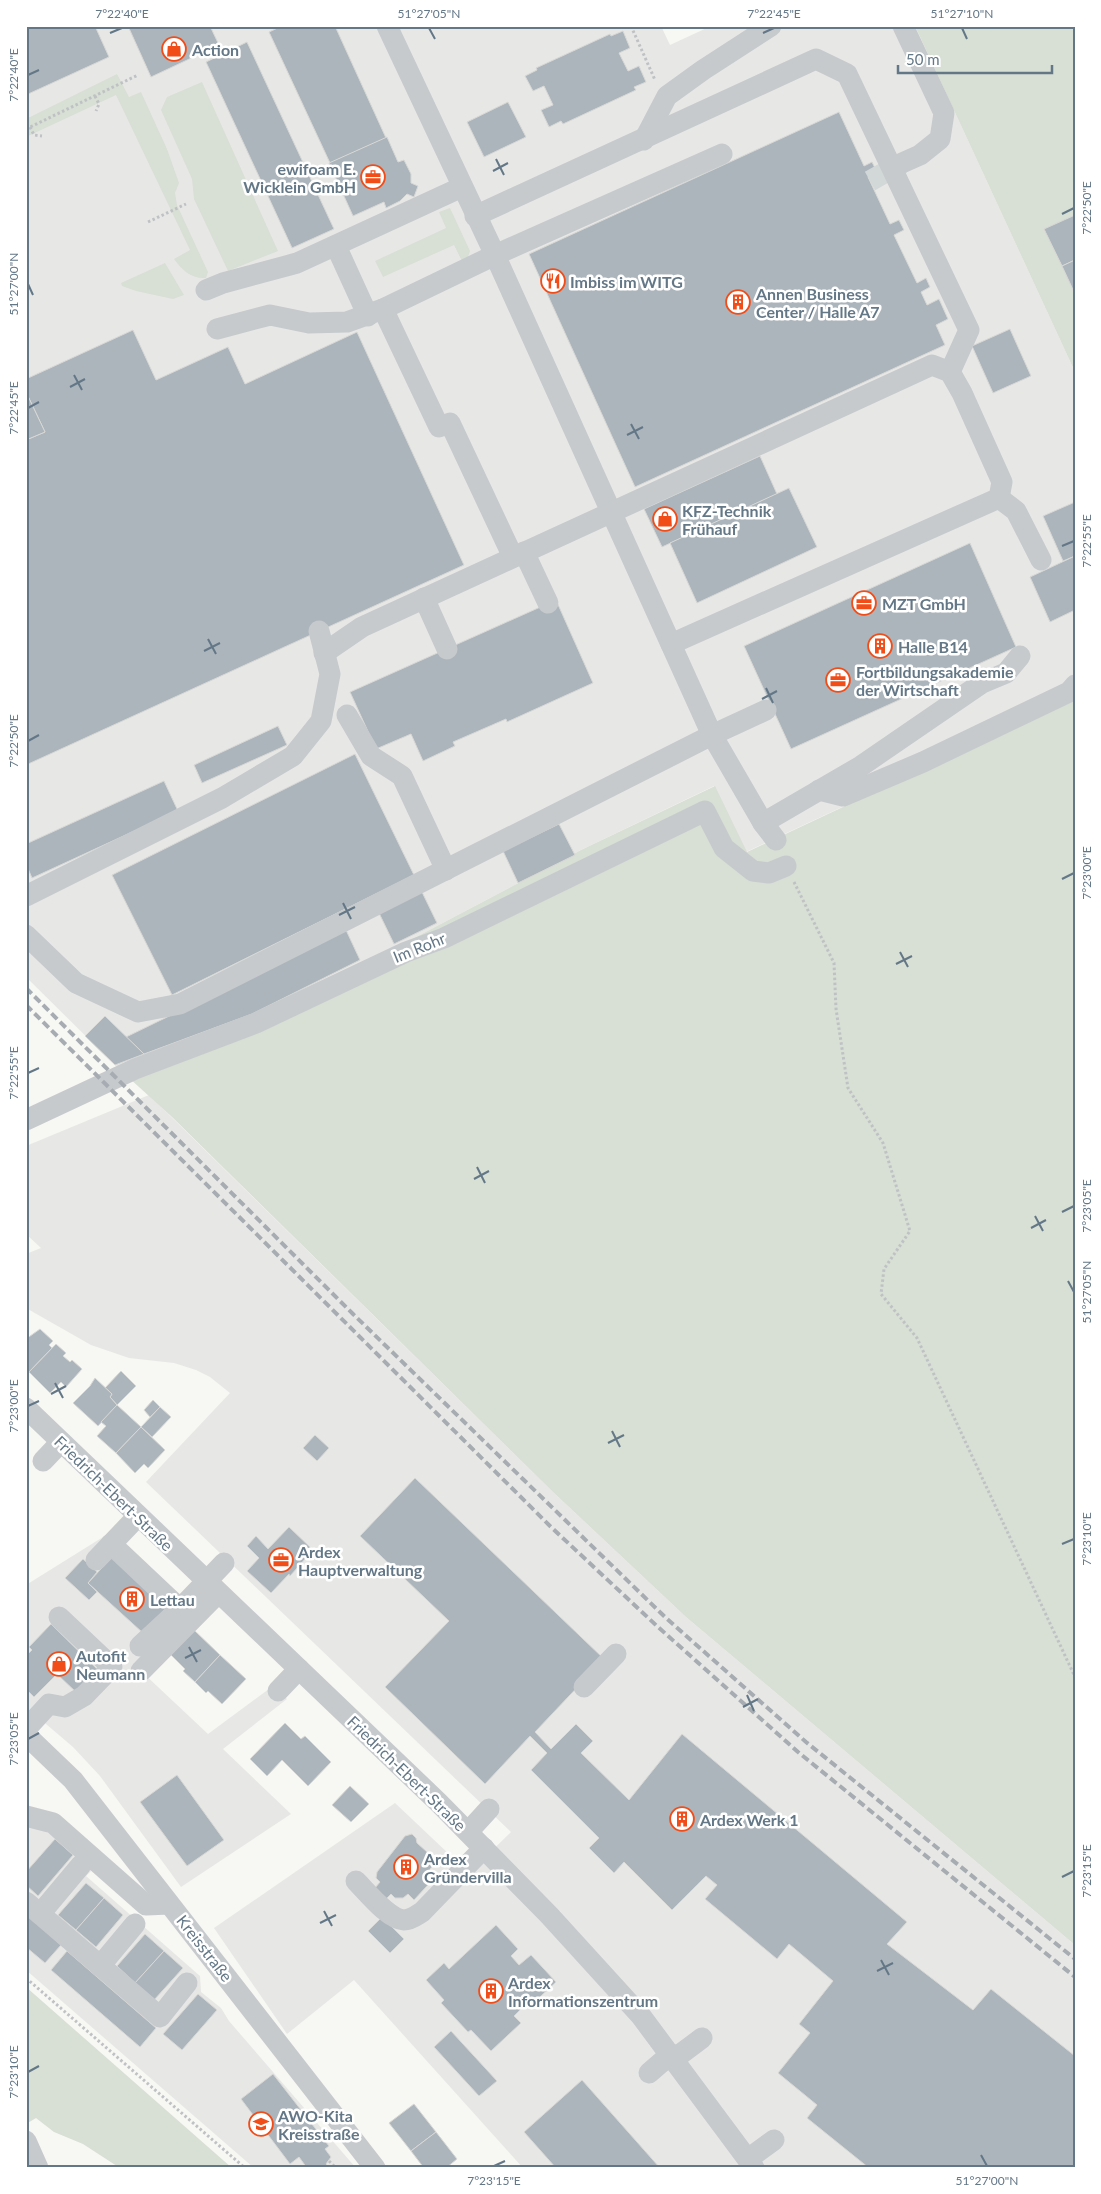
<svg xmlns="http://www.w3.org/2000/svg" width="1101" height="2194" font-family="Lato,sans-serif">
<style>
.built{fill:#e7e8e6}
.green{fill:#d8dfd4}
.building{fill:#acb5bb;stroke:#d8d8d6}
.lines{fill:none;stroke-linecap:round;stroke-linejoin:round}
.minor-tunnel{stroke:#d2d7d8;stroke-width:21;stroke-dasharray:21 11;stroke-linecap:butt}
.path{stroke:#bfc2c4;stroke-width:3;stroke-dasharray:2.5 2.5;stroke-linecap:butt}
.minor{stroke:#c6cacd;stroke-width:21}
.rail{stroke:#a6acb2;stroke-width:4;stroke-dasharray:8 4;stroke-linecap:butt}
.ticks{fill:none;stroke:#637787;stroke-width:2}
.labels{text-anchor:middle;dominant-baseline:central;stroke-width:5;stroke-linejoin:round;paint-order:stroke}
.poi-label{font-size:16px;font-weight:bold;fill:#637787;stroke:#fff;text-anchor:start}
.street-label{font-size:16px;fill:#637787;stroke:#fff}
.neatline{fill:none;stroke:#637787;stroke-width:2}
.ticks-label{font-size:12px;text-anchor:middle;fill:#637787}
</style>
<rect width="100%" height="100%" fill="#f7f7f3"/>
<g class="built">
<polygon points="26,26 661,26 670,45 711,26 915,26 1075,372 1075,698 746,852 714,786 581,850 399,946 256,1018 117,1067 26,977"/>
<polygon points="149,1095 553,1492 686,1617 1075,1945 1075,2168 523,2168 354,1980 287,2034 214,1928 395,1803 469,1873 511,1832 146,1482 230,1393 210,1377 196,1370 174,1363 129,1358 91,1345 26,1308 26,1254 41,1248 26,1234 26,1146"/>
<polygon points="111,1532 196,1611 134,1663 141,1671 208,1734 273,1686 287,1699 223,1749 291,1814 181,1887 100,1776 73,1747 26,1707 26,1585"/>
<polygon points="26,1815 93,1869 86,1876 200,1976 201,1992 221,2008 229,2021 356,2168 254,2168 26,1970"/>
</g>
<g class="green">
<polygon points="915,26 1075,26 1075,372"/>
<path d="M 117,74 L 129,97 L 141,92 L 167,149 L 179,183 L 175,193 L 177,205 L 208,272 L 206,278 C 191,279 182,270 174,259 L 190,250 L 116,95 L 26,137 L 26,119 Z"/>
<polygon points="202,82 278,251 228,271 194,199 192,179 161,110 167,97"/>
<polygon points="450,208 470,251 468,257 462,261 454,245 383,277 375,261 446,228 439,212"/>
<polygon points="165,263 184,295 173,299 136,291 122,286 121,283"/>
<polygon points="1075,698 1075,1945 686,1617 553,1492 172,1117 117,1067 256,1018 399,946 581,850 715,786 747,852"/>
<polygon points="26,1987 232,2168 120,2168 83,2144 54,2132 36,2118 26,2124"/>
</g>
<g class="building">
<polygon points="26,26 95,26 109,57 26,95"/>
<polygon points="128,26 210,26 219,45 151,77"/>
<polygon points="282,26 335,26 386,138 330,163 269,32"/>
<polygon points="623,31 630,48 619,53 628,71 639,66 646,82 634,87 636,90 563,124 561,121 549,127 541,110 553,105 544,86 533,91 525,76 537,70 536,68 610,34 611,36"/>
<polygon points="247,42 334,229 292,248 206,62"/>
<polygon points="508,102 526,137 484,157 467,122"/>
<polygon points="839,112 864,166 872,162 876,170 875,174 868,177 890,224 899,220 904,230 894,235 917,283 926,278 930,287 921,292 927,305 939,299 948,319 936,325 945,345 635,487 529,254"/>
<polygon points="387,137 398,162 404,160 411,174 411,183 418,186 414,197 407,194 400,201 386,208 384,202 353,216 329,163"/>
<polygon points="1075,215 1075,260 1062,266 1044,229"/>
<polygon points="1075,260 1075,294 1062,266"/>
<polygon points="1010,329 1031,376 993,393 972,346"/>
<polygon points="133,330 156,380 228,347 245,384 357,332 464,565 26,765 26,440 45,432 26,392 26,379"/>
<polygon points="26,392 45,432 26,440"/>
<polygon points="760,456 777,494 662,547 644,509"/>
<polygon points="789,488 817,547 697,603 670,543"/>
<polygon points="1075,502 1075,556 1063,561 1043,516"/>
<polygon points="970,543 1016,647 791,749 744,646"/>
<polygon points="1075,556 1075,610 1050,622 1030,577"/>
<polygon points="556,600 593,683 507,722 506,719 453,742 455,746 423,761 411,734 376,749 350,692"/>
<polygon points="278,726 287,745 202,783 194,765"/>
<polygon points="355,754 414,875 172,995 112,875"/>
<polygon points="164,781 178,811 32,878 26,864 26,844"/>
<polygon points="559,824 575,855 518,883 503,851"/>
<polygon points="422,892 437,923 394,944 379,913"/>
<polygon points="346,930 360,960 252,1014 144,1054 126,1037"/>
<polygon points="105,1016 144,1054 115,1065 85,1036"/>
<polygon points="40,1329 53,1341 49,1345 52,1348 29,1372 26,1370 26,1339"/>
<polygon points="56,1344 66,1353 63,1356 70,1362 72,1360 82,1369 66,1387 61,1382 50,1393 29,1372"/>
<polygon points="121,1371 136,1386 117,1405 110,1397 112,1394 105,1388"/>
<polygon points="95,1378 112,1394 110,1397 117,1405 98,1426 73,1403 90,1386"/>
<polygon points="153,1400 160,1407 150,1417 144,1410"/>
<polygon points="117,1405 141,1427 116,1453 97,1436 106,1426 101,1422"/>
<polygon points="160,1407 171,1417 152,1437 141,1427"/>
<polygon points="141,1427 165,1450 148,1468 144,1464 135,1473 116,1453"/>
<polygon points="315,1435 329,1448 317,1461 303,1448"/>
<polygon points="415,1478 604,1659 535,1732 551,1749 576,1724 593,1741 581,1753 629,1800 682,1734 907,1922 887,1944 973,2010 991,1989 1075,2056 1075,2168 869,2168 807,2118 817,2105 778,2073 810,2033 799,2024 833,1981 789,1944 777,1959 705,1899 717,1885 706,1876 672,1910 624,1862 614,1873 589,1848 599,1838 531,1770 547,1753 530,1736 485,1784 385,1687 449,1621 360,1536"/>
<polygon points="289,1527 313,1550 290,1576 289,1574 271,1593 247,1571 259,1558 247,1546 256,1536 268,1549"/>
<polygon points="112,1557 167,1607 143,1633 88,1583"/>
<polygon points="83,1559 97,1572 88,1583 97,1592 89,1600 65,1578"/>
<polygon points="51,1624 100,1672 78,1694 57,1674 34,1697 26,1689 26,1656 32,1650 29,1647"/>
<polygon points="194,1630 220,1655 195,1682 183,1671 185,1669 171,1655"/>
<polygon points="220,1655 246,1679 222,1704 208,1691 206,1693 195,1682"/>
<polygon points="285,1723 301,1739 305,1736 331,1762 308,1786 282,1760 267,1776 250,1759"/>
<polygon points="177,1775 224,1840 187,1866 140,1802"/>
<polygon points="350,1786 369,1804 351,1822 332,1805"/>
<polygon points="412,1834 416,1838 417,1843 437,1861 430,1869 437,1875 414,1900 408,1894 403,1898 395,1898 391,1894 386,1899 375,1888 380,1882 376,1878 377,1872 405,1836"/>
<polygon points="55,1839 73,1855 38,1896 26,1885 26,1872"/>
<polygon points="86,1883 104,1898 76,1930 58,1915"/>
<polygon points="104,1898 123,1915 96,1947 76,1930"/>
<polygon points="26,1914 61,1945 45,1963 26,1947"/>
<polygon points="382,1917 404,1939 390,1953 368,1931"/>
<polygon points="496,1925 518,1949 511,1956 519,1965 531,1955 556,1982 528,2008 525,2005 514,2016 521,2023 491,2051 471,2030 468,2032 441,2003 444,2000 426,1980 444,1963 449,1969"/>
<polygon points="145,1934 164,1951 135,1983 117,1966"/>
<polygon points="67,1951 156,2028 140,2047 51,1970"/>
<polygon points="164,1951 183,1968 154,2000 135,1983"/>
<polygon points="198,1994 217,2010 182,2050 163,2034"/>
<polygon points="451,2031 497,2081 479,2096 434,2047"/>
<polygon points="273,2074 329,2146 325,2149 331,2157 326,2164 330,2168 307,2168 299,2157 290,2164 241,2099"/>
<polygon points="582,2080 660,2168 556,2168 524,2132"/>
<polygon points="414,2104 436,2132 411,2151 389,2123"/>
<polygon points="436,2132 457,2159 446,2168 424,2168 411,2151"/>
</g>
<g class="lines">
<polyline class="minor-tunnel" points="870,181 902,163"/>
<g class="path">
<polyline points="631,26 655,80"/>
<polyline points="95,96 99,104 96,111"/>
<polyline points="30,127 34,135 42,136"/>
<polyline points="26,129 138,75"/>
<polyline points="148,222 186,204"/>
<polyline points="794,882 834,963 836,1009 848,1088 883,1143 910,1231 884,1269 881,1294 917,1338 1075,1677"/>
<polyline points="26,1978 245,2168"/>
<polyline points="329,2161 336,2168"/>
</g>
<g class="minor">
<polyline points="387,26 495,255 712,735 763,823 776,840"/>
<polyline points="644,140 667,96 703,70 771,26"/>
<polyline points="902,163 920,155 940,139 944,113 903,26"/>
<polyline points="475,216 816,59 847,74 969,330 950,372"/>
<polyline points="336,246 368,316"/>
<polyline points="206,290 223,283 297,263 462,187"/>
<polyline points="217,329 270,315 309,323 347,322 383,309"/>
<polyline points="999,498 1016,511 1041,560"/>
<polyline points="524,552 548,603"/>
<polyline points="513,557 450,423 439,427 383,309 495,255 722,154"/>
<polyline points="424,598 447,649"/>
<polyline points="324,653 362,627 932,365 950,372 962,393 1002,482 999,498 671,644"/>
<polyline points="347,715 371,756 402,776 446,870"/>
<polyline points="819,790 843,796 923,762 1069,692 1075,685"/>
<polyline points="763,823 861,766 982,683 1006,673 1020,656"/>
<polyline points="26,896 222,798 293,756 321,721 330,674 319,631"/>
<polyline points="26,935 76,983 138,1012 180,1004 712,735 766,710"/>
<polyline points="26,1120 135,1069 256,1023 406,952 444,938 705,811 724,848 753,871 769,873 786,866"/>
<polyline points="26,1408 439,1803 549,1915 641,2016 754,2168"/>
<polyline points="43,1461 61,1442"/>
<polyline points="111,1544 180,1609"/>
<polyline points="96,1560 138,1516"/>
<polyline points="140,1646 180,1609 224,1563"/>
<polyline points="141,1671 218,1593"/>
<polyline points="584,1687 616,1654"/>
<polyline points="278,1691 299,1669"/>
<polyline points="26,1729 49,1704 65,1707 84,1696 112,1667 59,1617"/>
<polyline points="26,1735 73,1780 375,2168"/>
<polyline points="26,1816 53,1823 146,1905 169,1904"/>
<polyline points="468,1832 489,1809"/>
<path d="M 356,1881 C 367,1892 388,1919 404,1920 C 411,1920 417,1915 422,1912 L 484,1848"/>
<polyline points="26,1902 160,2017 187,1983"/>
<polyline points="40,1914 81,1865"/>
<polyline points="100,1966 135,1924"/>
<polyline points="674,2059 702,2038"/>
<polyline points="649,2073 671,2054"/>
<polyline points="26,2141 38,2168"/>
<polyline points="748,2159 774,2140"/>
</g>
<g class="rail">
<polyline points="26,988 353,1314 666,1618 806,1742 1075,1959"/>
<polyline points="26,1005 551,1527 658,1627 798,1752 1075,1977"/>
</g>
</g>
<path class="ticks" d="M 429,28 L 435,39M 962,28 L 967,39M 110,33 L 122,28M 763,33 L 774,28M 28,75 L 39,70M 496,159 L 504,175M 493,171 L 508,163M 1062,214 L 1074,208M 28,284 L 33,295M 74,375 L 82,390M 70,387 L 85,379M 28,408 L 39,402M 631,424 L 639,439M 627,435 L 643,427M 1062,546 L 1074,541M 208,639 L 216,654M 204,651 L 220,643M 766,688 L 773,703M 762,699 L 777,691M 28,741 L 39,735M 1062,879 L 1074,873M 343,903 L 351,919M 339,915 L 355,907M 900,952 L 908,967M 896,964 L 912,956M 28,1073 L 39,1068M 477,1167 L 485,1183M 474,1179 L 489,1171M 1062,1212 L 1074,1206M 1035,1216 L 1043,1231M 1031,1228 L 1046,1220M 1068,1281 L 1074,1292M 55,1383 L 63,1398M 51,1394 L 66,1386M 28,1406 L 39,1401M 612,1431 L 620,1447M 608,1443 L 624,1435M 1062,1544 L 1074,1539M 189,1647 L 197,1662M 185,1658 L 201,1650M 747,1695 L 754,1711M 743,1707 L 758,1699M 28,1739 L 39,1733M 1062,1877 L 1074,1871M 324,1911 L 332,1926M 320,1923 L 336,1915M 881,1960 L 889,1975M 877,1971 L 893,1963M 28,2072 L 39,2066M 981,2155 L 987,2166M 494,2166 L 505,2161"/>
<defs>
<g id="shop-ring" transform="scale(1.25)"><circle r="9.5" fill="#fff" stroke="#f14d19" stroke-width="1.5"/><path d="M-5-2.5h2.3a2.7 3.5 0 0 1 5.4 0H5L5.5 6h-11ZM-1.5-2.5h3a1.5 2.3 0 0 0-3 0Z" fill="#f14d19"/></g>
<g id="office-ring" transform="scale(1.25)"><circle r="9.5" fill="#fff" stroke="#f14d19" stroke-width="1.5"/><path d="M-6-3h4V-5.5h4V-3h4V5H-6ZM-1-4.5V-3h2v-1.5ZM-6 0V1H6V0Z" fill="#f14d19"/></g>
<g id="restaurant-ring" transform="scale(1.25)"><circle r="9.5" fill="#fff" stroke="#f14d19" stroke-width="1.5"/><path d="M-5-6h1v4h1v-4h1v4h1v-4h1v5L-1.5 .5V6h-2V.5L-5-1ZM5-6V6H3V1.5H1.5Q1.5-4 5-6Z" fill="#f14d19"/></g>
<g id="building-ring" transform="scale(1.25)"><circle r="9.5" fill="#fff" stroke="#f14d19" stroke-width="1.5"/><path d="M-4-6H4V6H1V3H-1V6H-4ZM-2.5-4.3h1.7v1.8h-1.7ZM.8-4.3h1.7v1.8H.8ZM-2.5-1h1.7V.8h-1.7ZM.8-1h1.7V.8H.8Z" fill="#f14d19"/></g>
<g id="school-ring" transform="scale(1.25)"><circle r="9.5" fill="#fff" stroke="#f14d19" stroke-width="1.5"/><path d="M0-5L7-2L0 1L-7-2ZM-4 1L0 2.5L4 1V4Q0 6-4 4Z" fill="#f14d19"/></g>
</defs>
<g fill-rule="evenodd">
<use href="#shop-ring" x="174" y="49"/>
<use href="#office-ring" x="373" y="177"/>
<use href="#restaurant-ring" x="553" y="281"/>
<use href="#building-ring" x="738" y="302"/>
<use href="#shop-ring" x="665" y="519"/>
<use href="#office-ring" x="864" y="603"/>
<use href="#building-ring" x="880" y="646"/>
<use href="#office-ring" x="838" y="680"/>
<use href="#office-ring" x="281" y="1560"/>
<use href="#building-ring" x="132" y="1599"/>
<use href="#shop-ring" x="59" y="1664"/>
<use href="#building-ring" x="682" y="1819"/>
<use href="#building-ring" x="406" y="1867"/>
<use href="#building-ring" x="491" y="1991"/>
<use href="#school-ring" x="261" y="2124"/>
</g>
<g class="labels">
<g class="poi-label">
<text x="192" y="49">Action</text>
<text x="356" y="168" text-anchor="end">ewifoam E.<tspan x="356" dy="18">Wicklein GmbH</tspan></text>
<text x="570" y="281">Imbiss im WITG</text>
<text x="756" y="293">Annen Business<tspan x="756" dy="18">Center / Halle A7</tspan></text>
<text x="682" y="510">KFZ-Technik<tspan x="682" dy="18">Frühauf</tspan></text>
<text x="882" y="603">MZT GmbH</text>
<text x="898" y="646">Halle B14</text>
<text x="856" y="671">Fortbildungsakademie<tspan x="856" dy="18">der Wirtschaft</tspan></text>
<text x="298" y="1551">Ardex<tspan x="298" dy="18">Hauptverwaltung</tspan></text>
<text x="150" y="1599">Lettau</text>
<text x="76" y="1655">Autofit<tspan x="76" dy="18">Neumann</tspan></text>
<text x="700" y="1819">Ardex Werk 1</text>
<text x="424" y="1858">Ardex<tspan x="424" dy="18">Gründervilla</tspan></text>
<text x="508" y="1982">Ardex<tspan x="508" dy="18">Informationszentrum</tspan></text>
<text x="278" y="2115">AWO-Kita<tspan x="278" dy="18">Kreisstraße</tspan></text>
</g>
<g class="street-label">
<text transform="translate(419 947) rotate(-22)">Im Rohr</text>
<text transform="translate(114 1493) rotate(44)">Friedrich-Ebert-Straße</text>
<text transform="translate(407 1773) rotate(44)">Friedrich-Ebert-Straße</text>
<text transform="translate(205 1948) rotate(52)">Kreisstraße</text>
</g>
</g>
<rect width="1101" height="2194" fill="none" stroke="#ffffff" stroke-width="55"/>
<path d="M898 65v8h154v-8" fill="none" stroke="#637787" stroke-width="2.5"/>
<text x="906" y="65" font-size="15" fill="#637787" stroke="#ffffff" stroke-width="4" paint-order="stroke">50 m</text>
<rect x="28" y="28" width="1046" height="2138" class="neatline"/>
<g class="ticks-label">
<text x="122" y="18">7°22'40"E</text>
<text x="429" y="18">51°27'05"N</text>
<text x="774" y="18">7°22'45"E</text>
<text x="962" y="18">51°27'10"N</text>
<text transform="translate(14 75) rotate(-90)" y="4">7°22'40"E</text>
<text transform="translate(1087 208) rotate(-90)" y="4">7°22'50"E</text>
<text transform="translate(14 284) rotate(-90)" y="4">51°27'00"N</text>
<text transform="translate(14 408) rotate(-90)" y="4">7°22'45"E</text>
<text transform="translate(1087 541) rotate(-90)" y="4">7°22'55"E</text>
<text transform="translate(14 741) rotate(-90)" y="4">7°22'50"E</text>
<text transform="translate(1087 873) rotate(-90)" y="4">7°23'00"E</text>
<text transform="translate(14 1073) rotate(-90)" y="4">7°22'55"E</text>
<text transform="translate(1087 1206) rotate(-90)" y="4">7°23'05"E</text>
<text transform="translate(1087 1292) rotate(-90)" y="4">51°27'05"N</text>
<text transform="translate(14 1406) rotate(-90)" y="4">7°23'00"E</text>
<text transform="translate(1087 1539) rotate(-90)" y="4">7°23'10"E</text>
<text transform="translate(14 1739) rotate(-90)" y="4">7°23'05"E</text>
<text transform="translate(1087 1871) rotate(-90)" y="4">7°23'15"E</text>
<text transform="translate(14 2072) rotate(-90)" y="4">7°23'10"E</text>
<text x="494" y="2185">7°23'15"E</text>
<text x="987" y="2185">51°27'00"N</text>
</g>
</svg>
